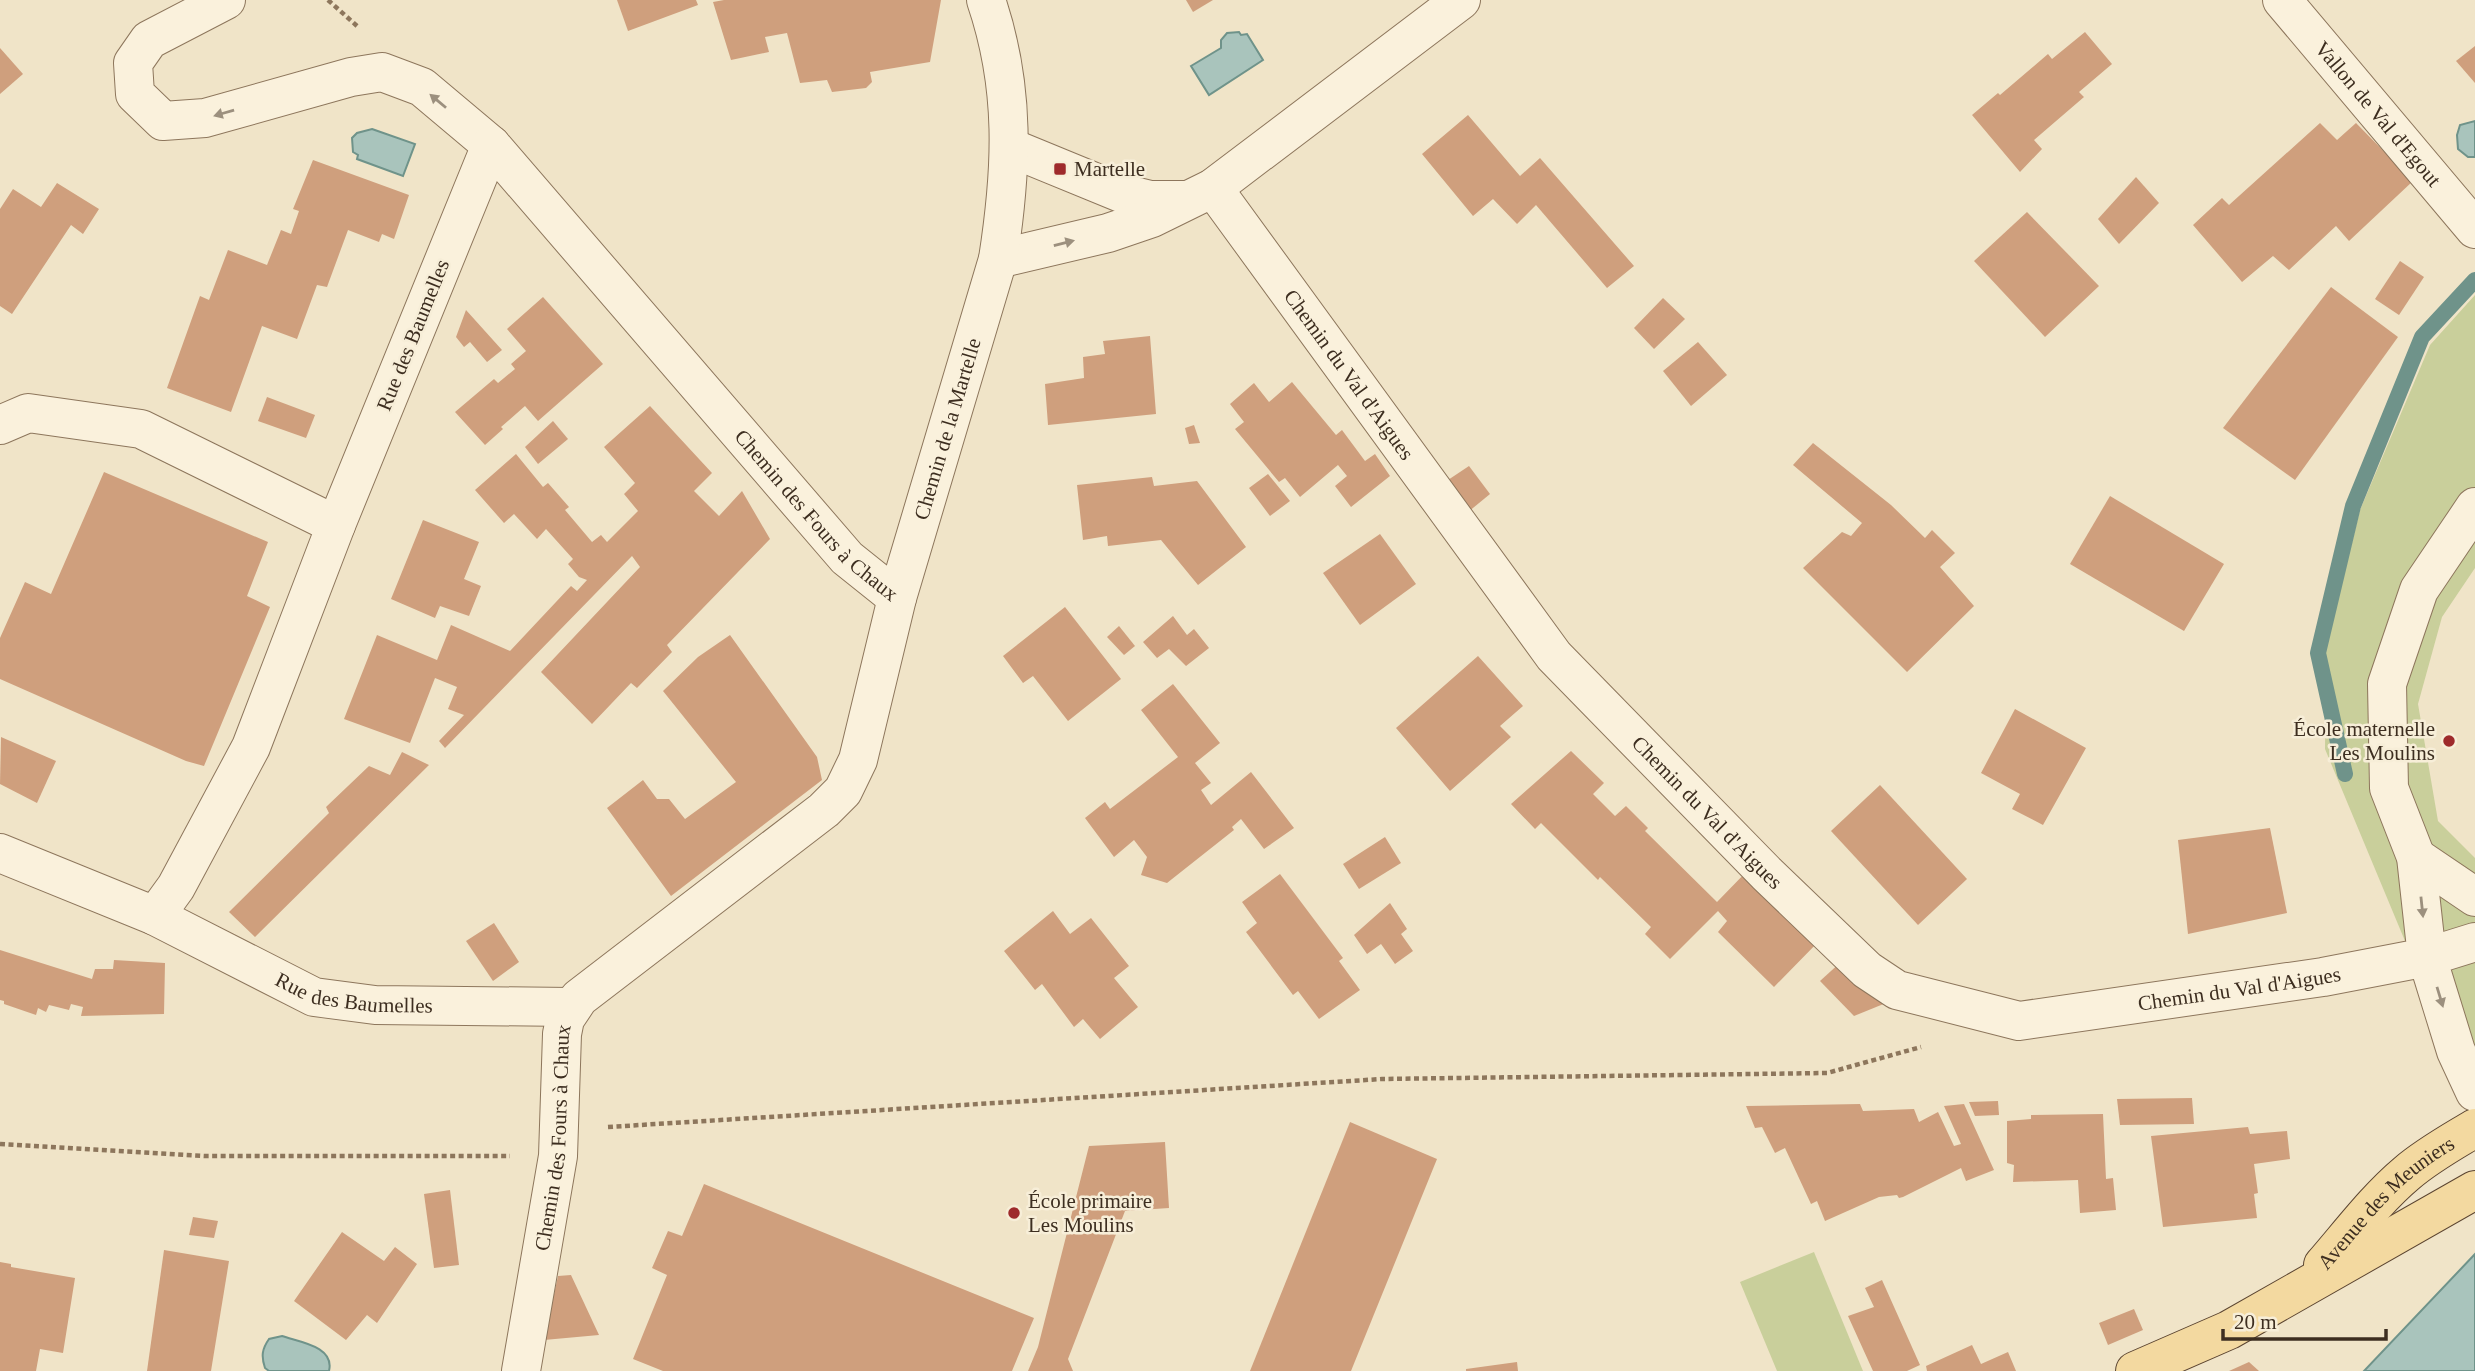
<svg xmlns="http://www.w3.org/2000/svg" width="2475" height="1371" font-family="Georgia,serif">
<style>
.green{fill:#c9cf9b}
.water{fill:#a9c4bc;stroke:#6f938a;stroke-width:2}
.lines{fill:none;stroke-linecap:round;stroke-linejoin:round}
.stream{stroke:#6f938a;stroke-width:16}
.building{fill:#cf9f7d}
.minor-casing{stroke:#8d765c;stroke-width:40}
.major-casing{stroke:#5b4430;stroke-width:40}
.path{stroke:#8d765c;stroke-width:4.5;stroke-dasharray:5 3.5;stroke-linecap:butt}
.minor{stroke:#faf1dc;stroke-width:38}
.major{stroke:#f3d9a0;stroke-width:38}
.oneway{fill:#9c907e}
.poi-dot{fill:#9e2a2b;stroke:#f7eed8;stroke-width:2.5}
.labels{text-anchor:middle;dominant-baseline:central;stroke-width:5;stroke-linejoin:round;paint-order:stroke}
.street-label{font-size:21px;fill:#3d2e20;stroke:#f7eed8}
.poi-label{font-size:21px;fill:#3d2e20;stroke:#f7eed8;text-anchor:start}
</style>
<rect width="100%" height="100%" fill="#f0e4c8"/>
<g class="green">
<polygon points="2475,295 2475,568 2442,617 2418,704 2438,821 2475,858 2475,1081 2465,1085 2325,749 2326,648 2360,510 2430,345"/>
<polygon points="1814,1252 1863,1371 1777,1371 1740,1282"/>
</g>
<g class="water">
<polygon points="1239,32 1241,35 1247,34 1263,60 1209,95 1191,66 1221,48 1221,40 1227,33"/>
<polygon points="2475,121 2475,157 2468,157 2458,149 2457,135 2460,125"/>
<polygon points="372,129 415,144 403,176 357,159 358,155 353,152 352,138 357,133"/>
<polygon points="2475,1254 2475,1371 2364,1371"/>
<path d="M 282,1336 C 299,1342 335,1346 329,1371 L 269,1371 L 265,1368 C 261,1356 262,1349 269,1339 Z"/>
</g>
<g class="lines">
<polyline class="stream" points="2345,774 2318,653 2353,506 2422,337 2475,280"/>
</g>
<g class="building">
<polygon points="617,0 696,0 698,5 628,31"/>
<polygon points="724,0 941,0 930,62 870,72 872,82 866,88 832,92 827,80 800,83 787,33 765,37 769,52 731,60 713,2"/>
<polygon points="1186,0 1213,0 1193,12"/>
<polygon points="2085,32 2112,64 2079,92 2084,97 2034,140 2042,149 2020,172 1972,115 1998,93 2000,95 2048,54 2052,59"/>
<polygon points="2475,46 2475,83 2456,61"/>
<polygon points="0,48 23,74 0,94"/>
<polygon points="1468,115 1520,176 1540,158 1634,266 1607,288 1536,205 1517,224 1493,199 1473,216 1422,154"/>
<polygon points="2320,123 2337,140 2356,123 2413,181 2349,241 2336,226 2289,270 2273,256 2242,282 2193,225 2222,198 2229,205"/>
<polygon points="313,160 409,195 394,239 382,234 379,242 348,230 327,287 317,285 297,339 262,326 231,412 167,388 200,296 209,300 228,250 267,265 281,230 291,234 299,211 293,209"/>
<polygon points="2136,177 2159,203 2119,244 2098,219"/>
<polygon points="57,183 99,209 83,234 71,225 12,314 0,306 0,209 13,189 41,207"/>
<polygon points="2027,212 2099,286 2045,337 1974,261"/>
<polygon points="2400,261 2424,277 2399,315 2375,299"/>
<polygon points="2331,287 2398,337 2295,480 2223,428"/>
<polygon points="543,297 603,364 538,421 525,406 501,427 503,429 485,445 455,412 494,379 498,383 515,369 511,364 526,351 507,329"/>
<polygon points="1663,298 1685,319 1654,349 1634,328"/>
<polygon points="466,310 502,350 487,362 470,342 464,347 456,337"/>
<polygon points="1150,336 1156,414 1048,425 1045,384 1084,378 1083,357 1105,354 1103,341"/>
<polygon points="1698,342 1727,375 1691,406 1663,371"/>
<polygon points="1292,382 1336,435 1342,430 1365,461 1375,454 1390,476 1351,507 1335,486 1347,476 1338,465 1300,497 1285,478 1279,482 1235,429 1244,422 1230,404 1254,383 1269,402"/>
<polygon points="267,397 315,415 306,438 258,421"/>
<polygon points="650,406 712,473 694,491 719,516 742,491 770,539 667,645 672,652 637,688 631,683 592,724 541,672 640,567 632,556 445,748 439,741 464,715 448,709 457,687 435,678 410,743 344,719 377,635 437,660 451,625 510,651 571,586 577,591 587,580 579,577 568,564 573,559 546,529 537,539 514,514 504,523 475,490 516,454 543,487 548,483 569,507 565,510 592,542 601,535 607,542 638,511 624,494 635,483 604,447"/>
<polygon points="553,421 568,439 538,464 525,447"/>
<polygon points="1194,425 1200,443 1189,444 1185,428"/>
<polygon points="1813,443 1891,505 1925,538 1932,530 1955,553 1940,567 1974,606 1907,672 1803,568 1842,532 1851,536 1862,523 1793,465"/>
<polygon points="1469,466 1490,494 1462,517 1442,484"/>
<polygon points="104,472 268,542 247,596 270,607 204,766 186,761 0,679 0,638 25,582 51,594"/>
<polygon points="1268,474 1290,501 1270,516 1249,488"/>
<polygon points="1152,477 1154,486 1197,481 1246,547 1198,585 1161,540 1108,546 1107,536 1083,540 1077,485"/>
<polygon points="2110,496 2224,564 2184,631 2070,564"/>
<polygon points="423,520 479,542 464,579 481,586 469,616 440,606 435,618 391,599"/>
<polygon points="1380,534 1416,584 1360,625 1323,573"/>
<polygon points="1065,607 1121,679 1068,721 1033,676 1023,683 1003,656"/>
<polygon points="1173,616 1187,635 1194,629 1209,648 1186,666 1169,649 1157,658 1143,642"/>
<polygon points="1119,626 1135,646 1124,655 1107,637"/>
<polygon points="730,635 817,757 822,780 671,896 607,808 643,780 657,799 669,799 685,819 736,782 663,691 698,657"/>
<polygon points="1478,656 1523,706 1500,726 1511,737 1450,791 1396,728"/>
<polygon points="1173,684 1220,743 1195,763 1211,783 1201,790 1211,805 1251,772 1294,828 1264,849 1241,819 1232,827 1234,830 1167,883 1141,875 1147,857 1134,840 1114,857 1085,818 1105,802 1110,809 1178,757 1141,710"/>
<polygon points="2015,709 2086,748 2043,825 2012,809 2020,794 1981,773"/>
<polygon points="1,737 56,761 37,803 0,784"/>
<polygon points="1571,751 1604,783 1593,794 1615,816 1626,806 1648,828 1645,831 1717,902 1750,868 1821,939 1774,987 1718,932 1727,921 1718,911 1670,959 1645,934 1651,927 1600,877 1598,880 1541,823 1535,829 1511,804"/>
<polygon points="402,752 429,765 255,937 229,912 329,813 326,807 369,766 390,775"/>
<polygon points="1880,785 1967,879 1918,925 1831,831"/>
<polygon points="2270,828 2287,913 2188,934 2178,840"/>
<polygon points="1385,837 1401,863 1359,889 1343,864"/>
<polygon points="1280,874 1343,958 1339,961 1360,990 1319,1019 1298,991 1293,995 1246,932 1257,923 1242,902"/>
<polygon points="1390,903 1407,929 1401,934 1413,951 1395,964 1381,944 1367,954 1354,935"/>
<polygon points="1053,911 1070,934 1091,918 1129,966 1114,978 1138,1007 1100,1039 1083,1019 1074,1027 1042,984 1035,990 1004,951"/>
<polygon points="494,923 519,962 493,981 466,941"/>
<polygon points="0,950 92,979 95,969 113,969 114,960 165,963 164,1014 81,1016 83,1007 71,1004 69,1010 49,1005 46,1012 38,1008 36,1015 4,1004 4,1001 0,1000"/>
<polygon points="1842,961 1886,1003 1854,1016 1820,981"/>
<polygon points="2192,1098 2194,1124 2120,1125 2117,1099"/>
<polygon points="1998,1101 1999,1115 1975,1116 1969,1102"/>
<polygon points="1860,1104 1863,1111 1914,1109 1919,1122 1938,1112 1954,1146 1961,1144 1944,1106 1964,1104 1994,1170 1966,1181 1961,1168 1903,1197 1899,1198 1897,1195 1879,1197 1825,1221 1817,1201 1811,1204 1785,1148 1775,1153 1762,1127 1755,1128 1746,1106"/>
<polygon points="2103,1114 2106,1179 2113,1178 2116,1210 2080,1213 2078,1180 2013,1182 2014,1165 2007,1163 2007,1121 2031,1119 2031,1115"/>
<polygon points="1350,1122 1437,1159 1351,1371 1250,1371"/>
<polygon points="2248,1127 2250,1134 2287,1131 2290,1159 2254,1164 2258,1193 2254,1194 2257,1218 2163,1227 2151,1136"/>
<polygon points="1165,1142 1169,1208 1125,1211 1068,1359 1073,1371 1028,1371 1038,1347 1089,1146"/>
<polygon points="704,1184 1034,1318 1012,1371 663,1371 633,1359 667,1275 652,1268 668,1231 682,1236"/>
<polygon points="450,1190 459,1265 434,1268 424,1194"/>
<polygon points="193,1217 218,1221 214,1238 189,1235"/>
<polygon points="342,1232 384,1261 395,1247 417,1264 377,1323 367,1315 346,1340 294,1301"/>
<polygon points="164,1250 229,1261 211,1371 147,1371"/>
<polygon points="0,1262 11,1264 11,1267 75,1278 63,1353 40,1349 36,1371 0,1371"/>
<polygon points="571,1275 599,1335 544,1340 558,1276"/>
<polygon points="1882,1280 1920,1365 1907,1371 1873,1371 1848,1316 1874,1307 1865,1288"/>
<polygon points="2134,1309 2143,1330 2108,1345 2099,1323"/>
<polygon points="1972,1345 1981,1364 2008,1352 2016,1371 1927,1371 1926,1366"/>
<polygon points="1517,1362 1518,1371 1466,1371 1466,1369"/>
<polygon points="2249,1362 2259,1371 2229,1371"/>
</g>
<g class="lines">
<g class="minor-casing">
<g id="minor">
<path id="s1" d="M 226,0 L 149,40 L 133,63 L 135,94 L 163,121 L 205,118 L 351,77 L 382,72 L 422,87 L 491,145 L 847,558 L 897,598"/>
<path id="s2" d="M 2282,0 L 2475,229"/>
<path id="s3" d="M 491,145 L 336,525 L 251,747 L 176,887 L 155,916 L 314,997 L 375,1005 L 571,1007"/>
<polyline points="1009,147 1121,193 1150,200 1186,200"/>
<path id="s4" d="M 1213,188 L 1554,656 L 1767,874 L 1867,970 L 1897,990 L 2019,1021 L 2323,977 L 2427,957 L 2416,857 L 2389,788 L 2387,684 L 2419,590 L 2475,507"/>
<polyline points="998,259 1108,233 1152,218 1213,188 1461,0"/>
<polyline points="0,425 28,413 141,429 336,525"/>
<polyline points="0,853 155,916"/>
<polyline points="2416,857 2475,897"/>
<polyline points="2475,942 2427,957 2456,1051 2475,1092"/>
<path id="s5" d="M 521,1371 L 558,1156 L 562,1034 L 565,1019 L 579,998 L 824,810 L 843,791 L 858,760 L 897,598 L 998,259 C 1012,169 1016,88 986,0"/>
</g>
</g>
<g class="major-casing">
<g id="major">
<path id="s6" d="M 2323,1265 C 2350,1234 2376,1199 2407,1173 C 2428,1155 2452,1142 2475,1128"/>
<polyline points="2135,1371 2229,1330 2475,1190"/>
</g>
</g>
<g class="path">
<polyline points="328,0 357,26"/>
<polyline points="608,1127 1382,1079 1827,1073 1921,1047"/>
<polyline points="0,1144 205,1156 510,1156"/>
</g>
<use href="#minor" class="minor"/>
<use href="#major" class="major"/>
</g>
<defs><path id="oneway-solid" d="M-6-.8H1V-3.2L6.5 0L1 3.2V.8H-6Z" transform="scale(1.75)"/></defs>
<g class="oneway">
<use href="#oneway-solid" transform="translate(438 101) rotate(-140)"/>
<use href="#oneway-solid" transform="translate(224 113) rotate(164)"/>
<use href="#oneway-solid" transform="translate(1064 243) rotate(-14)"/>
<use href="#oneway-solid" transform="translate(2422 907) rotate(84)"/>
<use href="#oneway-solid" transform="translate(2440 997) rotate(73)"/>
</g>
<g class="poi-dot">
<rect x="1053" y="162" width="14" height="14" rx="3.5"/>
<circle cx="2449" cy="741" r="7"/>
<circle cx="1014" cy="1213" r="7"/>
</g>
<g class="labels">
<g class="street-label">
<text stroke="none"><textPath href="#s2" startOffset="149">Vallon de Val d'Egout</textPath></text>
<text transform="translate(413 335) rotate(-68)">Rue des Baumelles</text>
<text stroke="none"><textPath href="#s4" startOffset="231">Chemin du Val d'Aigues</textPath></text>
<text stroke="none"><textPath href="#s5" startOffset="1094">Chemin de la Martelle</textPath></text>
<text stroke="none"><textPath href="#s1" startOffset="1036">Chemin des Fours à Chaux</textPath></text>
<text stroke="none"><textPath href="#s4" startOffset="798">Chemin du Val d'Aigues</textPath></text>
<text stroke="none"><textPath href="#s4" startOffset="1407">Chemin du Val d'Aigues</textPath></text>
<text stroke="none"><textPath href="#s3" startOffset="1060">Rue des Baumelles</textPath></text>
<text stroke="none"><textPath href="#s5" startOffset="236">Chemin des Fours à Chaux</textPath></text>
<text stroke="none"><textPath href="#s6" startOffset="89">Avenue des Meuniers</textPath></text>
</g>
<g class="poi-label">
<text x="1074" y="169">Martelle</text>
<text x="2435" y="729" text-anchor="end">École maternelle<tspan x="2435" dy="24">Les Moulins</tspan></text>
<text x="1028" y="1201">École primaire<tspan x="1028" dy="24">Les Moulins</tspan></text>
</g>
</g>
<path d="M2223 1329v10h163v-10" fill="none" stroke="#3d2e20" stroke-width="3.5"/>
<text x="2234" y="1329" font-size="21" fill="#3d2e20" stroke="#f7eed8" stroke-width="5" paint-order="stroke">20 m</text>
</svg>
